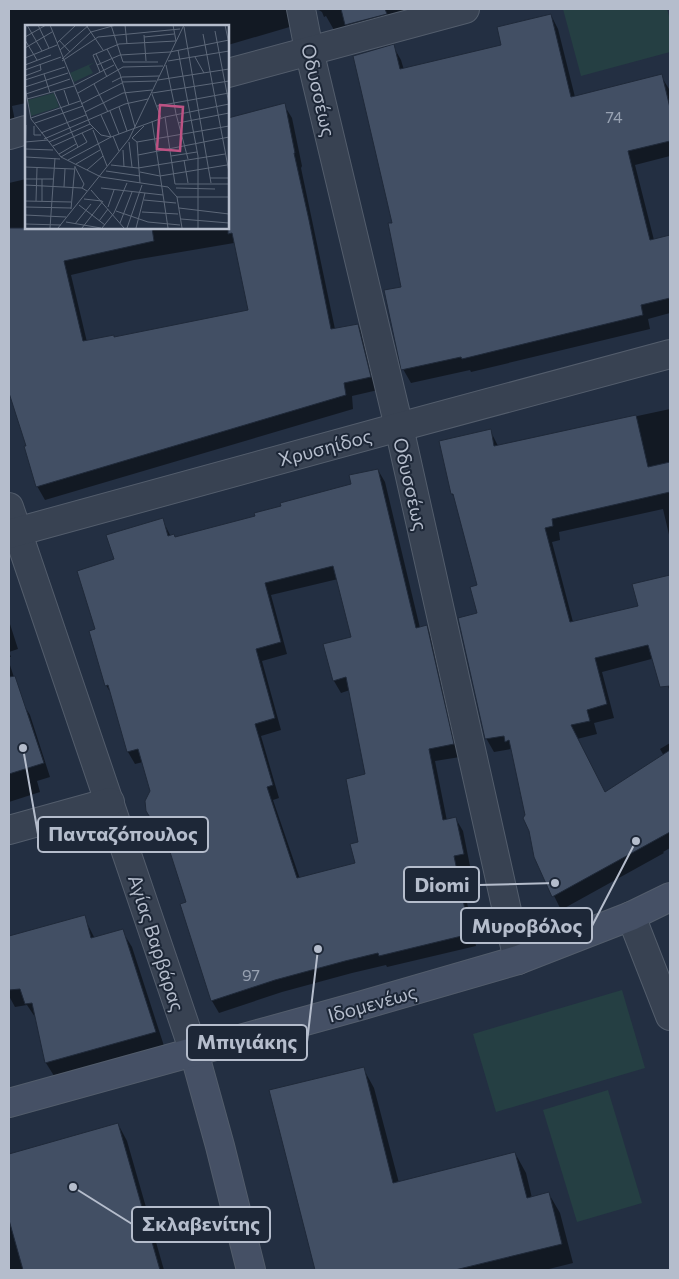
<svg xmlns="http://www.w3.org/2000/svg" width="679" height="1279" font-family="Commissioner,sans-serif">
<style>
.green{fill:#253f43}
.shadow{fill:#0007;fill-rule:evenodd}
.building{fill:#424f64;stroke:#1f2939;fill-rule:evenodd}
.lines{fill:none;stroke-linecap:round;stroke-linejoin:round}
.minor-casing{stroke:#535d6c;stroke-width:30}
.secondary-casing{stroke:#535d6c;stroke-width:30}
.minor{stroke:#384252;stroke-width:28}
.secondary{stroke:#455065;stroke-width:28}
.labels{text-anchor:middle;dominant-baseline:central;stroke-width:4;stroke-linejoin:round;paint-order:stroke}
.number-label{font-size:16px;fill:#98a2b2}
.street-label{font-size:19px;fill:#b5bdcc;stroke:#1d2737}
.inset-road{fill:none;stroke:#5d6879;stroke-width:1}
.view{fill:#bd5283;fill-opacity:0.15;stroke:#bd5283;stroke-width:2.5}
.inset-edge{fill:none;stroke:#b5bdcc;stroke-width:2.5}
.leader{fill:none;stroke:#b5bdcc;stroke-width:2}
.callout-dot{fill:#b5bdcc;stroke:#1d2737;stroke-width:2}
.callout{fill:#1d2737;stroke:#b5bdcc;stroke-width:2}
.callout-label{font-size:20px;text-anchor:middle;font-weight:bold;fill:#b5bdcc}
</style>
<rect width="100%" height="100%" fill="#232f42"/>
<g class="green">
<polygon points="563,9 667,9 670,20 670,52 581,76"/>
<polygon points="622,990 645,1068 496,1112 473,1034"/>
<polygon points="608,1090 642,1203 577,1222 543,1110"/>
</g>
<g class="shadow">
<polygon points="9,9 303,9 293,26 228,45 228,26 26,26 26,103 12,106 15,121 9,123"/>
<polygon points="317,9 425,9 334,30 326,16 324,17 322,12"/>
<polygon points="551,15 558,29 575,97 661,76 669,89 670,156 635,165 654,240 670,236 670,313 648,319 650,329 471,372 470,370 411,383 403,369 402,288 393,224 393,46 401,60 404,70 503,46"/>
<path d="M 284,105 L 292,118 L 302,166 L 301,168 L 335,329 L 358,325 L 366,339 L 378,390 L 352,396 L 353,409 L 45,500 L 37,486 L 28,447 L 9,389 L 9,183 L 26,179 L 26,228 L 228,228 L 228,120 ZM 234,243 L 237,248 L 249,311 L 114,338 L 87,342 L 71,275 L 134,260 Z"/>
<polygon points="670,409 670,539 663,509 559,532 560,540 552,542 573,622 640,607 634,585 670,576 670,692 659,657 602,672 614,718 594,723 597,734 577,739 605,794 664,756 660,749 670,743 670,848 663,852 664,853 561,910 535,857 513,754 511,749 494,752 486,738 479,614 479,586 456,500 452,494 490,430 498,446"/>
<path d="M 378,470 L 385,482 L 420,628 L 427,627 L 434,639 L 460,757 L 435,761 L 447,821 L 456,819 L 463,831 L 470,866 L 460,869 L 476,946 L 387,967 L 386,965 L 352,973 L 282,992 L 219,1013 L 212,1001 L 181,905 L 188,902 L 166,834 L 160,831 L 147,811 L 151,791 L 143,762 L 135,764 L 128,752 L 113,697 L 106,685 L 96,630 L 115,560 L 162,519 L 171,537 L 175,538 L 257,517 L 352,484 ZM 338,579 L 352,638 L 334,681 L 341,693 L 350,690 L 367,775 L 360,843 L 357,864 L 300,879 L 273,800 L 279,798 L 261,736 L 281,730 L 262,661 L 287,654 L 271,595 Z"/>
<polygon points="9,621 18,649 9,652 11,657 9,657"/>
<polygon points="9,662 22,702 30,715 50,777 37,781 40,792 9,802"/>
<polygon points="84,917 95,939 122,931 132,947 165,1049 56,1079 46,1063 37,1020 27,1005 15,1007 9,996 9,938"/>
<polygon points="363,1068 374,1088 399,1183 515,1153 526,1173 532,1198 549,1194 560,1213 573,1263 545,1270 316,1270 270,1091"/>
<polygon points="118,1124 127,1141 164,1270 9,1270 9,1155"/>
</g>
<g class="building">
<polygon points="341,9 385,9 387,14 345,25"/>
<polygon points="551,14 571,97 662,74 670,108 670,141 628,151 650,240 670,235 670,298 641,305 643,315 462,359 461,357 401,370 384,290 401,287 388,223 392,223 353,56 394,44 400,69 501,45 497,27"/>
<polygon points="285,103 295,153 294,153 309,220 331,329 358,324 371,377 344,383 346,395 36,487 24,446 26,446 9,393 9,228 152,228 154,241 64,261 83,341 114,335 114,337 248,310 232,233 228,234 228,118"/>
<polygon points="636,415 648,467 670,462 670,492 552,519 553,526 545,528 570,622 638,606 632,584 670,575 670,686 660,687 648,645 595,658 607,704 587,710 590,721 571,725 605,792 670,750 670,832 552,897 534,857 529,831 523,818 525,815 509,740 505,742 504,736 485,739 458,618 477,613 470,587 477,585 453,494 451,494 439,441 491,429 494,446"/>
<path d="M 378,469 L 416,628 L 427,625 L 454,744 L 429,749 L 443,820 L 456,817 L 464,854 L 454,856 L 470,934 L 379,956 L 378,953 L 345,961 L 275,980 L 211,1001 L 180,904 L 186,902 L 161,824 L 151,819 L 146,811 L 145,801 L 150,791 L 138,749 L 127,752 L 108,685 L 105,686 L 89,631 L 95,629 L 77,571 L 114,559 L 106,535 L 163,518 L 168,536 L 174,534 L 175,537 L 255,516 L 254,513 L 281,506 L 280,503 L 351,484 L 349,475 ZM 333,566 L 351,637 L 323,644 L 333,681 L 346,677 L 365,774 L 346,779 L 358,842 L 350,844 L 355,863 L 297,878 L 267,787 L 273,785 L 255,724 L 275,718 L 256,649 L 281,642 L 265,583 Z"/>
<polygon points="15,676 44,763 9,774 9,677"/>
<polygon points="85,915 91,938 123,929 156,1032 45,1063 32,1003 25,1004 20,989 9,990 9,936"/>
<polygon points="364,1067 393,1183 515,1152 527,1198 549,1192 562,1244 455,1270 315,1270 269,1090"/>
<polygon points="118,1123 160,1270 23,1270 9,1220 9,1154"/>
</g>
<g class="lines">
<g class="minor-casing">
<g id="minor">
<polyline points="301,9 309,50 399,427 518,960"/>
<polyline points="228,73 465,9"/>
<polyline points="9,135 26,130"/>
<polyline points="9,507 194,1052"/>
<polyline points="9,534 399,427 670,354"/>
<polyline points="9,830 110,802"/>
<polyline points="631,916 670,1016"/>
</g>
</g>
<g class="secondary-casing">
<g id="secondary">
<polyline points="194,1052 220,1146 251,1270"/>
<polyline points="9,1103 363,1005 518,960 631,916 670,897"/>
</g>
</g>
<use href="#minor" class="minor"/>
<use href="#secondary" class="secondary"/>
</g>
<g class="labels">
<g class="number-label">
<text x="614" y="116">74</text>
<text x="251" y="974">97</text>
</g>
<g class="street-label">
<text transform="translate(319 90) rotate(77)">Οδυσσέως</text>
<text transform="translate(325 447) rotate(-15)">Χρυσηίδος</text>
<text transform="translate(411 484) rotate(77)">Οδυσσέως</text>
<text transform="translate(157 943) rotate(72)">Αγίας Βαρβάρας</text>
<text transform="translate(372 1003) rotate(-16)">Ιδομενέως</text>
</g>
</g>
<g transform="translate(25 25)">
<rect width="204" height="204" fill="#232f42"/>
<path d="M 70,37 L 64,41 L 68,48 L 49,57 L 45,48 ZM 29,68 L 34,82 L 6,91 L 3,75 Z" fill="#253f43"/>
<path class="inset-road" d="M 2,0 L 17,26M 13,0 L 24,23M 25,0 L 65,99 L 76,110 L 86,112 L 140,92 L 204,79M 61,0 L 78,25M 86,0 L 98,37 L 133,37M 100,0 L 102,19M 200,0 L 204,19M 159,2 L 186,158M 190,6 L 204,79M 178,9 L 204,147M 119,10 L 121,36M 0,12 L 21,0M 119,12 L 149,9M 0,15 L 12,35M 34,15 L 45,27M 32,18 L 51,0M 0,23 L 27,7M 82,24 L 95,49 L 110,102M 35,25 L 64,0M 153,25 L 173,131 L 173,203M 71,29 L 82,52M 170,32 L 179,48M 0,33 L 32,20M 37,34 L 66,7 L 91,0M 37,36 L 73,12 L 155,4M 143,36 L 204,26M 0,40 L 26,30M 72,40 L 95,30 L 145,27 L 204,15M 0,45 L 36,32M 75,47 L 68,30 L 94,19 L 151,16 L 148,0M 19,49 L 25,68M 0,51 L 16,45 L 15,39M 0,55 L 40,42M 133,55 L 204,44M 87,57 L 97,52 L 134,51M 97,57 L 131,56M 69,59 L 83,87M 50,60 L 89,40M 0,62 L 43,48M 0,62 L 6,94 L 36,132 L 76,152 L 143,162 L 152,172 L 157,203M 39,65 L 44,80M 29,67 L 53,122M 53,68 L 98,42 L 138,41M 127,68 L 204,56M 1,69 L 45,54M 127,69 L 136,93M 2,74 L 49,61M 56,79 L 97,58M 132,81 L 149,78 L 141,40M 94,82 L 102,106M 85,86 L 94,109M 60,87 L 98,68 L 127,65M 151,89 L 163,134M 151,89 L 149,78 L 204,68M 140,92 L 150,159 L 204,159M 6,93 L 55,76M 127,96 L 143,203M 10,98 L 58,81M 153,98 L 204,88M 9,101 L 9,110 L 16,110M 68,105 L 82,141M 16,108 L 61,90M 88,111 L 94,126M 107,113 L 112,117 L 115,158M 107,113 L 119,101M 19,114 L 100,79 L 123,74M 0,117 L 23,115M 24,117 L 65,99M 104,117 L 107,142M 112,117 L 204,101M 28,121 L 68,103M 1,124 L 28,125M 98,125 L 99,142M 34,129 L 51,119M 113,130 L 204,112M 146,131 L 172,127M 1,132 L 35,134M 36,132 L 62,117 L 57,108M 43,135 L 86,112 L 76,90M 159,135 L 163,158M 51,139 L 75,125M 86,140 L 113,143 L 200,129M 0,142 L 49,144M 50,142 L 59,159 L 57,163M 62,145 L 78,131M 0,146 L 1,100M 81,146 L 115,151M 115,147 L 135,151 L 202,140M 185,153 L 204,153M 0,154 L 28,154M 0,160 L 57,163 L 62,166M 39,162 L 40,144M 76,163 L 138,170M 151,163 L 190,164M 66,165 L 99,203M 152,172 L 204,172M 59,174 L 77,176M 119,175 L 151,178M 0,176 L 46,177M 11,176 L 12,143M 17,176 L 17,154M 54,180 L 80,200M 0,182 L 46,183M 83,182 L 89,165M 154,183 L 204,189M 46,184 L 50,141M 91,186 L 123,197 L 155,200M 117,187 L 153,189M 0,190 L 41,192M 156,194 L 204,198M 74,196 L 83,184M 41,197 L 76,203M 95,198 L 107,167M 0,199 L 36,200M 50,199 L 66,179M 25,203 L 30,133M 33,203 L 104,114 L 159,0M 57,203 L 78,176M 77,203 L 89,188 L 102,158M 102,203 L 117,160M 111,203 L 120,168"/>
<path class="view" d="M 135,80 L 158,82 L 155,126 L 132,124 Z"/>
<rect width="204" height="204" class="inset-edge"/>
</g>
<path class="leader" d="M23 748L38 834M555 883L479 885M636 841L592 926M318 949L307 1042M73 1187L132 1224"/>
<g class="callout-dot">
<circle cx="23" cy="748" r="5"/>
<circle cx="555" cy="883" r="5"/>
<circle cx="636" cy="841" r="5"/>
<circle cx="318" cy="949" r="5"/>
<circle cx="73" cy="1187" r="5"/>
</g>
<g class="callout">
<rect x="38" y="817" width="170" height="35" rx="5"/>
<rect x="404" y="867" width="75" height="35" rx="5"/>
<rect x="461" y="908" width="131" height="35" rx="5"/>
<rect x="187" y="1025" width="120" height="35" rx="5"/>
<rect x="132" y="1207" width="138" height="35" rx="5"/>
</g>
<g class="callout-label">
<text x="123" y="841">Πανταζόπουλος</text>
<text x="442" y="892">Diomi</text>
<text x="527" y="933">Μυροβόλος</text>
<text x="247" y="1049">Μπιγιάκης</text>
<text x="201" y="1231">Σκλαβενίτης</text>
</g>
<rect width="679" height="1279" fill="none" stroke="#b5bdcc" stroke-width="20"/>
</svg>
